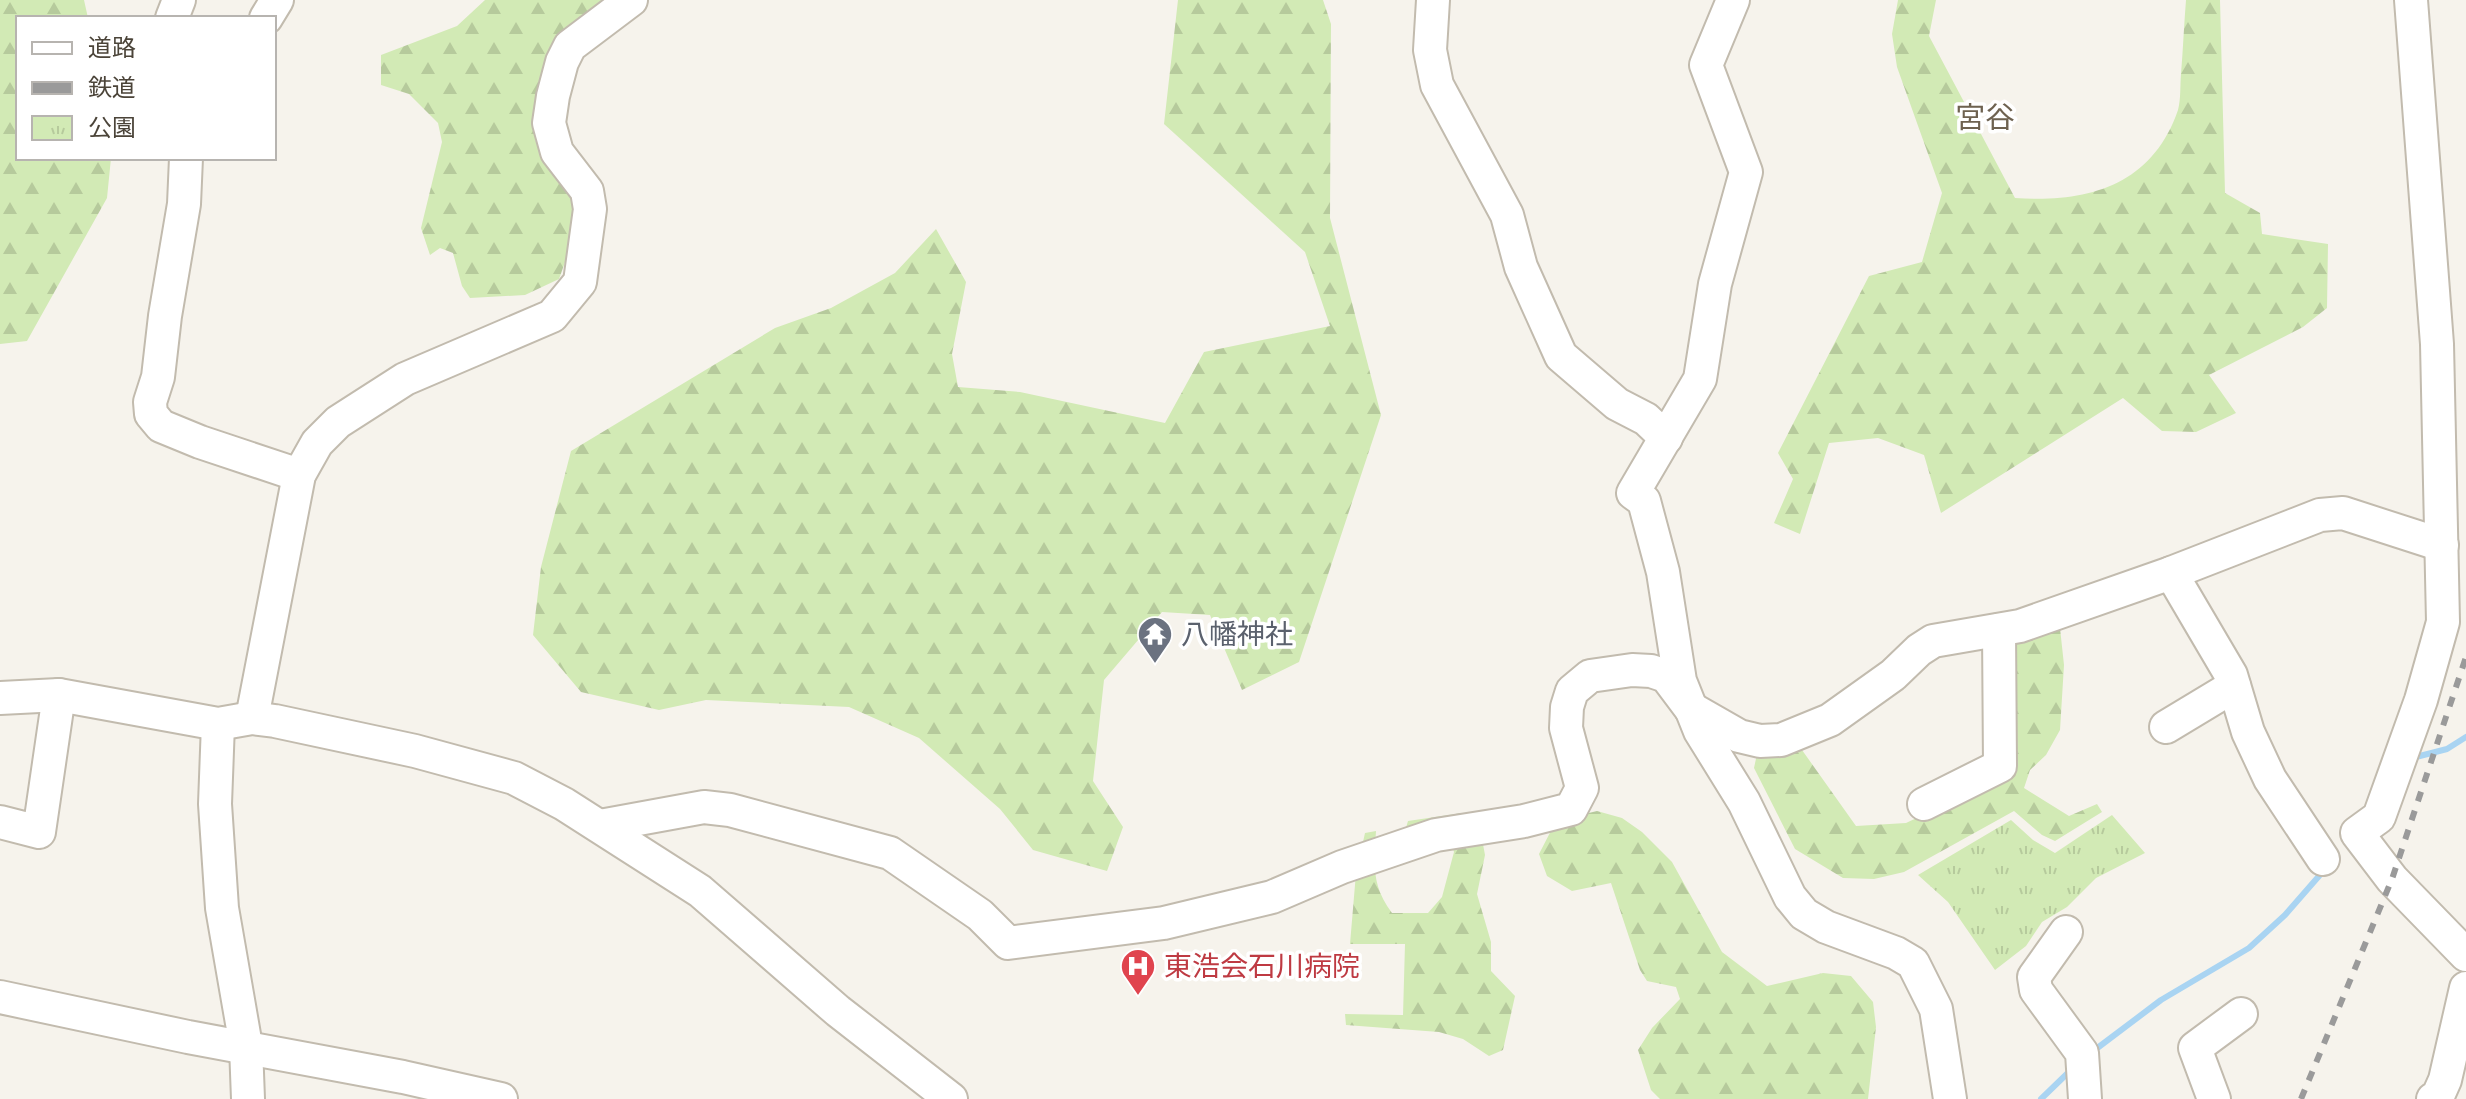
<svg xmlns="http://www.w3.org/2000/svg" width="2466" height="1099" font-family="'Work Sans','Noto Sans JP',sans-serif">
<style>
.forest{fill:url(#forest-firs)}
.park{fill:url(#park-tufts)}
.lines{fill:none;stroke-linecap:round;stroke-linejoin:round}
.stream{stroke:#a9d4f2;stroke-width:6}
.minor-casing{stroke:#c2bbae;stroke-width:36}
.minor{stroke:#fff;stroke-width:32}
.rail{stroke:#9a9a9a;stroke-width:6;stroke-dasharray:10 10;stroke-linecap:butt}
.labels{text-anchor:middle;dominant-baseline:central;stroke-width:7;stroke-linejoin:round;paint-order:stroke}
.worship-label{font-size:28px;fill:#5b616d;stroke:#fff;text-anchor:start}
.health-label{font-size:28px;fill:#be3a42;stroke:#fff;text-anchor:start}
.neighbourhood-label{font-size:30px;fill:#6e6250;stroke:#fff}
</style>
<defs>
<pattern id="forest-firs" width="22" height="20" patternUnits="userSpaceOnUse" patternTransform="scale(2)"><rect width="22" height="20" fill="#d2eab5"/><path d="M5 1l3.5 6h-7zM16 11l3.5 6h-7z" fill="#b6ca9c"/></pattern>
<pattern id="park-tufts" width="24" height="20" patternUnits="userSpaceOnUse" patternTransform="scale(2)"><rect width="24" height="20" fill="#d2eab5"/><path d="M3 7l-1-3M5 7V3M7 7l1-3M15 17l-1-3M17 17v-4M19 17l1-3" fill="none" stroke="#b6ca9c"/></pattern>
</defs>
<rect width="100%" height="100%" fill="#f6f3ec"/>
<g class="forest">
<polygon points="0,0 84,0 88,18 18,18 18,158 111,158 107,198 27,341 0,344"/>
<polygon points="485,0 605,0 550,54 535,99 535,140 554,172 578,201 578,226 559,279 525,295 470,298 462,286 453,253 440,248 430,255 421,228 442,142 438,123 409,94 381,85 381,55 457,26"/>
<polygon points="1178,0 1323,0 1331,24 1330,218 1381,415 1299,662 1242,690 1210,615 1162,612 1104,680 1093,781 1123,827 1107,871 1033,850 1000,809 919,738 849,707 706,700 659,710 581,692 533,635 541,567 571,451 775,328 831,308 895,273 936,229 966,282 952,354 958,387 1020,392 1165,423 1204,352 1330,326 1305,252 1164,124"/>
<path d="M 1898,0 L 1936,0 L 1929,36 L 2015,198 C 2087,203 2152,186 2178,110 C 2181,99 2180,85 2181,74 C 2183,49 2184,25 2186,0 L 2220,0 L 2225,193 L 2260,213 L 2262,234 L 2328,244 L 2327,308 L 2303,327 L 2209,375 L 2236,413 L 2196,432 L 2162,431 L 2123,398 L 1941,513 L 1924,455 L 1878,438 L 1829,443 L 1800,534 L 1774,523 L 1793,479 L 1778,453 L 1869,276 L 1922,262 L 1942,193 L 1897,67 L 1892,34 Z"/>
<polygon points="2060,628 2064,665 2060,730 2046,755 2030,770 2024,788 2069,816 2097,804 2102,812 2055,841 2042,835 2014,811 1904,872 1874,879 1843,878 1795,849 1754,768 1757,754 1802,750 1856,826 1906,823 2010,774 2007,635"/>
<polygon points="1597,811 1622,818 1642,832 1672,862 1722,952 1767,986 1823,973 1851,976 1873,1002 1876,1027 1868,1099 1660,1099 1651,1090 1638,1050 1652,1028 1680,999 1676,987 1647,981 1640,970 1611,883 1572,891 1547,876 1539,854 1556,821"/>
<path d="M 1462,813 L 1482,839 L 1485,855 L 1477,894 L 1491,942 L 1491,971 L 1515,996 L 1503,1050 L 1489,1056 L 1463,1039 L 1439,1032 L 1346,1025 L 1345,1014 L 1403,1015 L 1405,944 L 1350,944 L 1356,873 L 1365,833 L 1376,831 C 1374,864 1371,885 1392,913 L 1428,913 L 1442,897 L 1454,852 L 1451,843 L 1405,831 L 1408,821 Z"/>
</g>
<polygon class="park" points="2112,815 2145,853 2096,878 2067,907 2042,922 2026,946 1995,970 1948,902 1918,875 2011,820 2033,840 2055,853"/>
<g class="lines">
<g class="stream">
<polyline points="2412,758 2447,749 2466,737"/>
<polyline points="2092,1052 2161,1000 2249,948 2285,915 2326,868"/>
<polyline points="2041,1099 2073,1068"/>
</g>
<g class="minor-casing">
<g id="minor">
<polyline points="1433,0 1430,50 1437,85 1507,215 1521,267 1561,356 1617,404 1646,419 1666,438"/>
<polyline points="1733,0 1706,65 1746,172 1715,284 1700,379 1633,493 1644,501 1663,572 1680,681 1700,731 1744,802 1790,897 1804,914 1826,927 1896,953 1913,963 1936,1009 1950,1099"/>
<polyline points="2411,0 2437,344 2443,622 2421,700 2379,817 2357,833 2392,879 2466,955"/>
<polyline points="172,18 179,0"/>
<polyline points="266,18 277,0"/>
<polyline points="186,158 184,204 165,316 158,377 150,402 151,414 161,426 200,442 299,475"/>
<polyline points="2171,573 2320,515 2343,513 2442,545"/>
<polyline points="0,698 59,695 218,724 252,718 275,721 415,751 514,778 564,804 700,891 838,1011 951,1099"/>
<polyline points="252,718 299,475 317,443 338,422 405,379 552,316 580,282 590,209 587,191 557,152 549,123 553,96 562,62 570,46 631,0"/>
<polyline points="218,724 215,804 222,908 246,1046 248,1099"/>
<polyline points="2166,727 2234,686"/>
<polyline points="1924,804 2000,766 1999,630"/>
<polyline points="0,822 39,832 59,695"/>
<polyline points="600,826 704,807 730,810 890,853 980,915 1008,943 1164,923 1272,897 1342,867 1436,835 1524,821 1571,809 1582,788 1566,728 1567,707 1572,691 1590,676 1632,670 1651,671 1666,676 1690,708 1739,736 1760,741 1781,740 1830,720 1893,675 1919,650 1933,641 2020,626 2171,573 2231,675 2248,732 2270,779 2323,859"/>
<polyline points="2066,932 2034,977 2036,990 2082,1053 2085,1099"/>
<polyline points="0,997 188,1037 403,1077 501,1099"/>
<polyline points="2214,1099 2195,1048 2241,1014"/>
<polyline points="2433,1099 2437,1098 2445,1080 2466,988"/>
</g>
</g>
<use href="#minor" class="minor"/>
<polyline class="rail" points="2301,1099 2392,879 2466,657"/>
</g>
<defs>
<g id="temple-pin" transform="scale(1.8)"><path d="M0 17L-7.5 6A9.5 9.5 0 1 1 7.5 6Z" fill="#6b7280" stroke="#fff"/><path d="M0-6L5-2H3V0L6.5 2.5H4V6H1.5V3h-3V6H-4V2.5H-6.5L-3 0V-2H-5Z" fill="#fff"/></g>
<g id="hospital-pin" transform="scale(1.8)"><path d="M0 17L-7.5 6A9.5 9.5 0 1 1 7.5 6Z" fill="#e0444e" stroke="#fff"/><path d="M-5-5h3v3.5h4V-5h3V5h-3V1.5h-4V5h-3Z" fill="#fff"/></g>
</defs>
<g fill-rule="evenodd">
<use href="#temple-pin" x="1155" y="634"/>
<use href="#hospital-pin" x="1138" y="966"/>
</g>
<g class="labels">
<g class="worship-label">
<text x="1181" y="634">八幡神社</text>
</g>
<g class="health-label">
<text x="1164" y="966">東浩会石川病院</text>
</g>
<g class="neighbourhood-label">
<text x="1985" y="117">宮谷</text>
</g>
</g>
<rect x="16" y="16" width="260" height="144" fill="#ffffff" stroke="#b7b4b0" stroke-width="2"/>
<rect x="32" y="42" width="40" height="12" fill="#ffffff" stroke="#b7b4b0" stroke-width="2"/>
<text x="88" y="56" font-size="24" fill="#4b4439">道路</text>
<rect x="32" y="82" width="40" height="12" fill="#9a9a9a" stroke="#b7b4b0" stroke-width="2"/>
<text x="88" y="96" font-size="24" fill="#4b4439">鉄道</text>
<rect x="32" y="116" width="40" height="24" fill="url(#park-tufts)" stroke="#b7b4b0" stroke-width="2"/>
<text x="88" y="136" font-size="24" fill="#4b4439">公園</text>
</svg>
